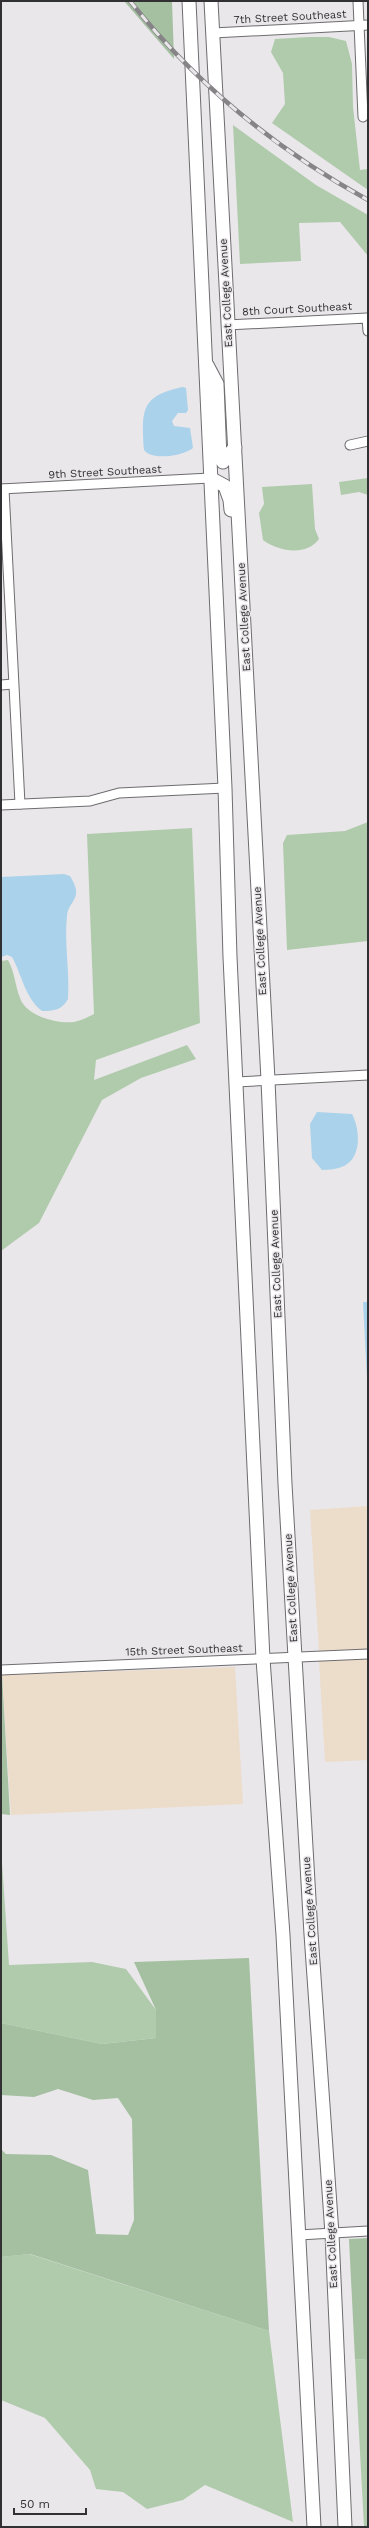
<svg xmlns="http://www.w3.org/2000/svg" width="369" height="2528" font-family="'Work Sans',sans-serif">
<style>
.commercial{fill:#ecdcca}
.green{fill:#b0cbac}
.forest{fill:#a4c0a1}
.water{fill:#aad2ea}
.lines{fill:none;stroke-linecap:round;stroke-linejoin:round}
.minor-casing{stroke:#6e6c6f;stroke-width:11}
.secondary-casing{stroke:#6e6c6f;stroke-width:15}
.minor{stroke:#fff;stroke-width:9}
.secondary{stroke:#fff;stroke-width:13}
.rail-casing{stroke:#868487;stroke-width:4.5}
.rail{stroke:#eae7eb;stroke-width:3;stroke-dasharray:9;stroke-linecap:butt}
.labels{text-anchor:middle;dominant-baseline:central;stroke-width:3;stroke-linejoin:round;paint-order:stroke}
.street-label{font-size:11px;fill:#313032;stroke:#eae7eb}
</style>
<rect width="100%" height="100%" fill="#eae7eb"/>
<g class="commercial">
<polygon points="368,1506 368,1649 319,1651 310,1510"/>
<polygon points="368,1659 368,1760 325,1762 319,1661"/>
<polygon points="235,1667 243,1804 11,1815 2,1675"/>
</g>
<g class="green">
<polygon points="309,37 329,37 346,41 352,64 353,107 360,170 368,169 368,190 272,123 285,104 283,73 271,52 275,39"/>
<polygon points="233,125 316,185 368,215 368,256 340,222 299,223 301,261 240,264"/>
<polygon points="368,478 368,495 359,492 341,495 339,482"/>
<path d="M 312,484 L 315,529 L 319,539 C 306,557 278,551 263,540 L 259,513 L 264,504 L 262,487 Z"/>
<polygon points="368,822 368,941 287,950 283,843 287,835 345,831"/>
<path d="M 192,828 L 200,1023 L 96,1060 L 94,1080 L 187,1045 L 196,1059 L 141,1078 L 102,1100 L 39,1223 L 1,1251 L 1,961 L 8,960 C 15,973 15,985 20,998 C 26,1016 57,1024 74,1022 C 80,1021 88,1017 94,1014 L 87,834 Z"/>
<polygon points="1,1848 9,1965 92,1962 126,1969 156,2010 156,2038 102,2044 1,2023"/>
<polygon points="29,2254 269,2331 293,2522 205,2485 183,2500 147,2509 123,2492 96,2489 90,2470 45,2418 1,2400 1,2257"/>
<polygon points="355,2359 368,2360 368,2527 364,2527"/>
</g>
<g class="forest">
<polygon points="124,1 172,1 174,59"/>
<polygon points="1,1675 2,1675 10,1815 1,1814"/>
<polygon points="249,1958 269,2331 30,2254 1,2257 1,2149 6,2154 51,2155 88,2170 96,2234 128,2235 134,2220 132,2119 118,2098 93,2100 58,2089 34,2097 1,2095 1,2023 102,2044 156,2038 156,2010 134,1962"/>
<polygon points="368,2238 368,2360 355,2359 349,2239"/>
</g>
<g class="water">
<path d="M 183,387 L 186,388 L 188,410 L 186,413 L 178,413 L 172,421 L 174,426 L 190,428 L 193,448 C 183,456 152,461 144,450 C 142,412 139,396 183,387 Z"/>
<path d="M 64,874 L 70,876 C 85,900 68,900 67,916 C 64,943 70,972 68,999 C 62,1010 54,1011 42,1011 C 25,998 22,975 12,957 L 7,955 L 1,957 L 1,877 Z"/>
<path d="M 317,1112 L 352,1114 C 360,1129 362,1157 344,1166 C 337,1169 329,1170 322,1170 L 312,1158 L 310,1124 Z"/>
<polygon points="363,1302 368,1302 368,1397"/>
</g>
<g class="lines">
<g class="minor-casing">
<g id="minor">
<polyline points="358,1 363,117"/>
<polyline points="213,33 368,25"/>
<polyline points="227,325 367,318 368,331"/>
<polyline points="350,445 368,441"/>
<polyline points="1,489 210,478"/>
<polyline points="4,489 20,804"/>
<polyline points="1,685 13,684"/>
<polyline points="1,805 90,801 119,793 225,788"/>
<polyline points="236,1082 368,1075"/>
<polyline points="1,1670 368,1654"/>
<polyline points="299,2235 368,2231"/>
</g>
</g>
<g class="secondary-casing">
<g id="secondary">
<polyline points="189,1 225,788 230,957 263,1659 283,1935 314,2527"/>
<polyline points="211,1 268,1080 285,1484 311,1934 332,2234 345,2527"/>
<polyline points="207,365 217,384 220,458 223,462 235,447"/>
<polyline points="210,478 225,486 230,500 231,510"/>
</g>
</g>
<use href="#minor" class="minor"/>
<use href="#secondary" class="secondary"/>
<g class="rail-casing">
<path id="rail" d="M 130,1 C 196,84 275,149 368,200"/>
</g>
<use href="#rail" class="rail"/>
</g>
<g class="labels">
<g class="street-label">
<text transform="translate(290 17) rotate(-3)">7th Street Southeast</text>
<text transform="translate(226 293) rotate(-93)">East College Avenue</text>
<text transform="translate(297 309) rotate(-3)">8th Court Southeast</text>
<text transform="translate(105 472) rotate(-3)">9th Street Southeast</text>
<text transform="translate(244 617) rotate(-93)">East College Avenue</text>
<text transform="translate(260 941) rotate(-93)">East College Avenue</text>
<text transform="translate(276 1264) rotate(-92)">East College Avenue</text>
<text transform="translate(291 1588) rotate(-93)">East College Avenue</text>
<text transform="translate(184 1650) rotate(-2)">15th Street Southeast</text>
<text transform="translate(310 1911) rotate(-94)">East College Avenue</text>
<text transform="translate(331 2234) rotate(-93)">East College Avenue</text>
</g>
</g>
<rect width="369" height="2528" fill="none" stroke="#313032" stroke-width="4"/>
<path d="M14 2508v6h72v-6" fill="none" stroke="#313032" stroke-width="2"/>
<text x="20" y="2508" font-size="12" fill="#313032" stroke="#eae7eb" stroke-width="3" paint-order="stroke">50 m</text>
</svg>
